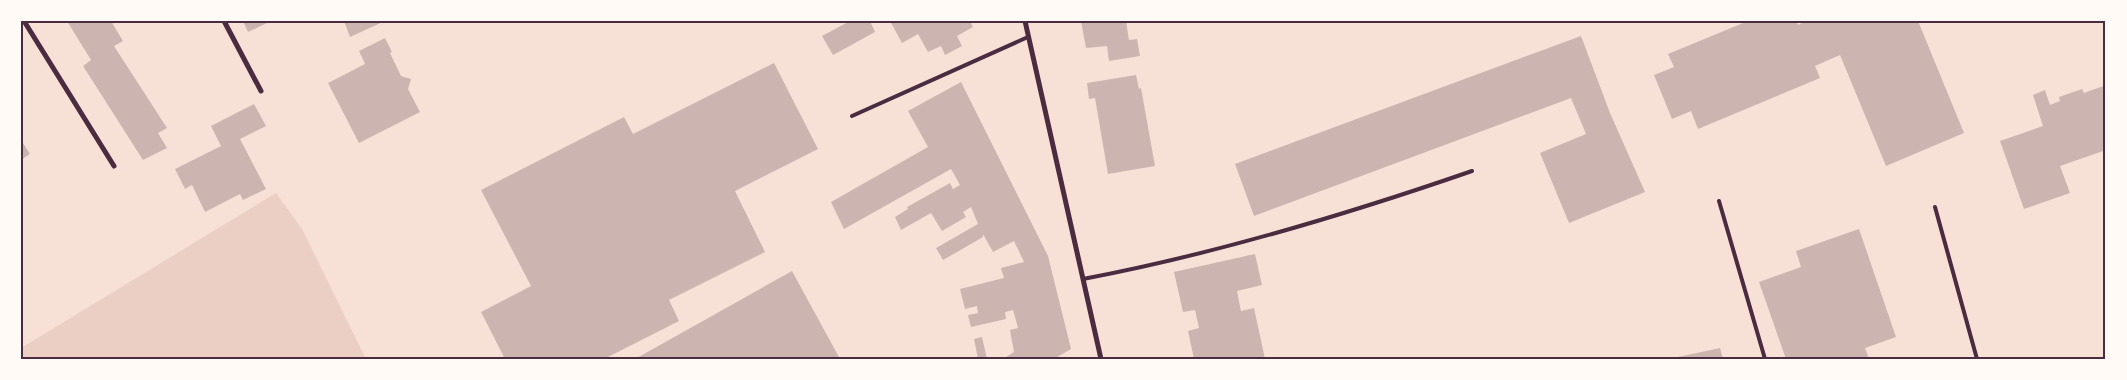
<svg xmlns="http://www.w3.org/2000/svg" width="2127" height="380" font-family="'Noto Serif',serif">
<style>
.green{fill:#ebcfc5}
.building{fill:#ccb4b1}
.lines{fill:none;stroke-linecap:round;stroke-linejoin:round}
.service{stroke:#4a2c40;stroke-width:4}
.minor{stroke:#4a2c40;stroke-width:5}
.neatline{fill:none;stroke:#4a2c40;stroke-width:2}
</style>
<rect width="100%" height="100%" fill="#f7e1d7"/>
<polygon class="green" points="276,193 302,229 366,359 21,359 21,348"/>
<g class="building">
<polygon points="67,21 111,21 123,41 114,46 167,128 158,133 167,148 143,160 83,66 91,60"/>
<polygon points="243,21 271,21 248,32"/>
<polygon points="344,21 385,21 350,37"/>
<polygon points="850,21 870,21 875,32 833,55 822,36"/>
<polygon points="890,21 970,21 973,27 957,36 962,46 945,55 941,46 928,52 918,34 902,43"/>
<polygon points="1081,21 1126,21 1129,40 1137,39 1140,56 1109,61 1107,46 1086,48"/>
<polygon points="1748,21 1796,21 1798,25 1806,21 1918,21 1964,133 1886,166 1840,55 1815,66 1820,78 1698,129 1691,111 1672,119 1654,75 1674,67 1668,54"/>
<polygon points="1581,36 1610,113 1645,192 1569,223 1540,153 1586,134 1571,98 1254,216 1235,164"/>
<polygon points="385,38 392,52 390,53 401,76 411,79 408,89 420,112 359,143 328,83 365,64 359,51"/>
<polygon points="774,63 818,149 735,191 765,252 669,300 679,321 604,359 505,359 481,312 531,286 481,190 624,117 633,134"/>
<polygon points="1136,75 1139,89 1141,88 1155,166 1108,174 1095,98 1089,99 1087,83"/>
<polygon points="961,82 1048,256 1071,349 1054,359 1003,359 1014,352 1010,330 1018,328 1013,310 1005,312 1006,319 971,327 968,315 978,313 977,306 965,309 960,289 1004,278 1001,268 1024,262 1014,241 993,252 983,234 983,237 943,260 936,248 978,224 971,207 963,212 966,217 942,231 931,213 901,230 895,217 908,209 907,207 950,183 953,189 960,185 951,169 844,229 831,202 928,147 908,111"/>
<polygon points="2106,85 2106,150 2060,166 2070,193 2024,209 2000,141 2043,126 2033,95 2045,90 2050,105 2060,101 2059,97 2082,89 2084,93"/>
<polygon points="254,104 266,126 240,139 266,189 243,200 240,194 205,212 192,185 185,189 175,169 221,146 211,126"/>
<polygon points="21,140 30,154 21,160"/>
<polygon points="1859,229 1896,337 1865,348 1869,359 1786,359 1759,282 1801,267 1796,251"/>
<polygon points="1255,254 1262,285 1237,291 1241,311 1254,308 1265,359 1194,359 1188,331 1199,328 1195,310 1183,312 1174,272"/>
<polygon points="792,271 840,359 635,359"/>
<polygon points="982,337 987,359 978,359 974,339"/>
<polygon points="1720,348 1723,359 1673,359 1673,358"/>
</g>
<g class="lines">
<g class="service">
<polyline points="852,116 1028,37"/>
<polyline points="1719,201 1765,359"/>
<polyline points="1935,207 1977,359"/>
<path d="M 1083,279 C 1215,254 1345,215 1472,171"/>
</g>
<g class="minor">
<polyline points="24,21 114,166"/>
<polyline points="224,21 261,91"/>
<polyline points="1025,21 1101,359"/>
</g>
</g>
<rect width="2127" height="380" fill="none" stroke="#fffaf5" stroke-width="45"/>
<rect x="22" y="22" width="2082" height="336" class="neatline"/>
</svg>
